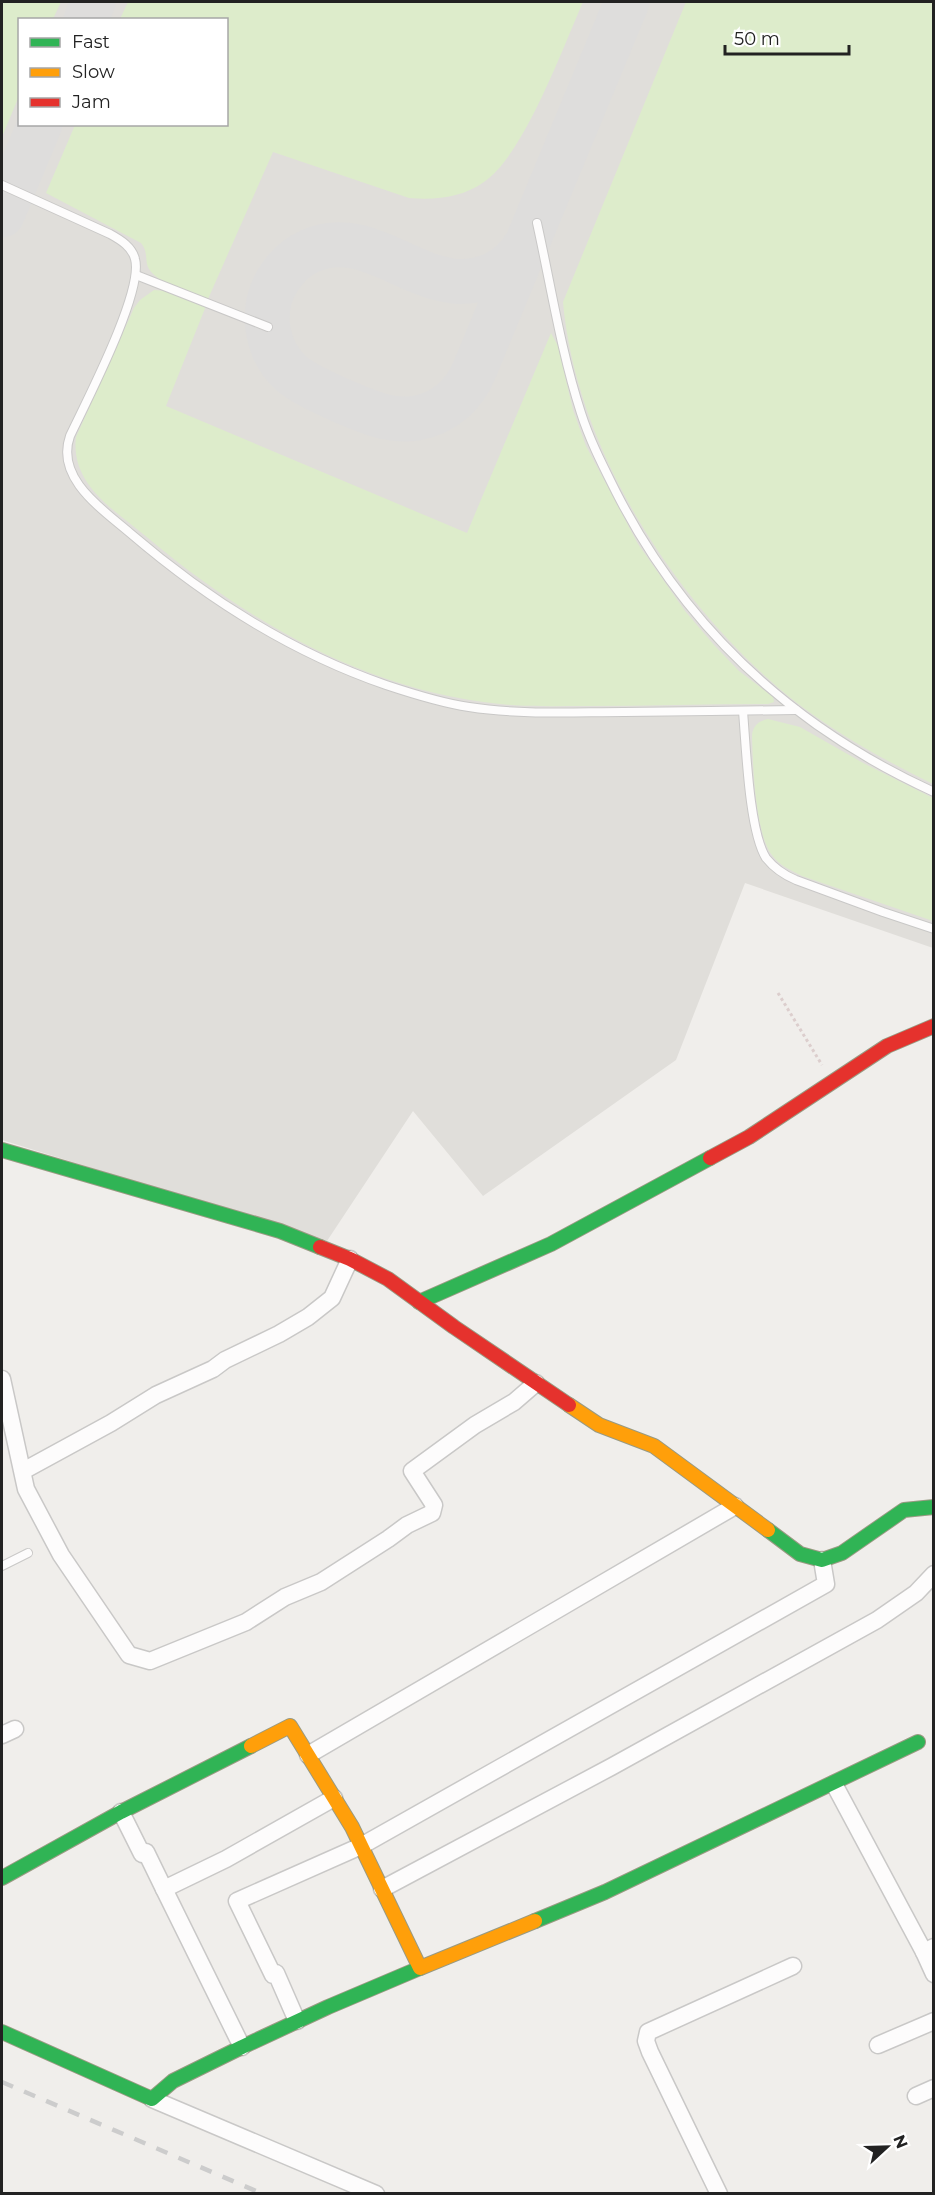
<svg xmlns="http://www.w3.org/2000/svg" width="935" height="2195" font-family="Montserrat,sans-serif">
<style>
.airport{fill:#e0deda;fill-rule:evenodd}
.grass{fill:#ddeccb}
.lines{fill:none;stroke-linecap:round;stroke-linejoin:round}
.taxiway{stroke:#dedddc;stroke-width:45}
.lane-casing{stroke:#c9c8c7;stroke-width:10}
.street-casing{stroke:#c9c8c7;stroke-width:19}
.fast-casing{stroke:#999a82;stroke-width:16}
.slow-casing{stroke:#999a82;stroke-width:16}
.jam-casing{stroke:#999a82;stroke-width:16}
.path{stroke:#dccecd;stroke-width:3;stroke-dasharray:3 3;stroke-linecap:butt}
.lane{stroke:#fdfcfc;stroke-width:8}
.street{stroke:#fdfcfc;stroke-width:16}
.fast{stroke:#30b455;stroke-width:14}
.slow{stroke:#ff9f0a;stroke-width:14}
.jam{stroke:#e5322d;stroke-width:14}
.rail{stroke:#ccc;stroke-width:4.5;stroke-dasharray:12 12;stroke-linecap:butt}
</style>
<rect width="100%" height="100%" fill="#f0eeeb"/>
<path class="airport" d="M 2,2 L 933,2 L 933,948 L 745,883 L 676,1060 L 483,1196 L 413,1111 L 327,1241 L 2,1140 ZM 20,20 L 226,20 L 226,124 L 20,124 Z"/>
<g class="grass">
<polygon points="2,2 61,2 53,19 20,20 19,96 2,137"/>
<path d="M 128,2 L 583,2 C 563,47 524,155 484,182 C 461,198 436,200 409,198 L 273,152 L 208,299 C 192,293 158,284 149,269 C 144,260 149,253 141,243 L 46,193 L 75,125 L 226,124 L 226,20 L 120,19 Z"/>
<path d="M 686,2 L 933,2 L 933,784 C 886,761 839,735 797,703 C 680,611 576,452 563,302 Z"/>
<path d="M 154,290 L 167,291 L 206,306 L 166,406 L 467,533 L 551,333 L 558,346 L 573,410 L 586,446 L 638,544 L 685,611 L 714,645 L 739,671 L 773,697 L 774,702 L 768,704 C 708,704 647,706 586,706 C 558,706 529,707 500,704 C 368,691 248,622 148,538 C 116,511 70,485 76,437 L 134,308 L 140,300 Z"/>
<path d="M 768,719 L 800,727 L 865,764 L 933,798 L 933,921 L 802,876 C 790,870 779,865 772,855 C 755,833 753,766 752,737 C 752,727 758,721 768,719 Z"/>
</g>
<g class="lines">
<g class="taxiway">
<polyline points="86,20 93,2"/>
<polyline points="2,215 40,124"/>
<path d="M 528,241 C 520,256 508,268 493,275 C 480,280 467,283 453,281 C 403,275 362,228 310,251 C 299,256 289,264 282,274 C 269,291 264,313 269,334 C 272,349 280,363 291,373 C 306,387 365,412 386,417 C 396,419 407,420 417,418 C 444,413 464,395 474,371 L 627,2"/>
</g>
<g class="lane-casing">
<g id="lane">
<path d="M 2,185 L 110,234 C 121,240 132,247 135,259 C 144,291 86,402 70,436 C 55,478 102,509 130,533 C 207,599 290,652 386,685 C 413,694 441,703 469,707 C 520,715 573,712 624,712 C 681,711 739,711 796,710"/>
<path d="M 537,223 C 551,286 561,352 581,413 C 590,441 603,466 616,492 C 686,629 794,728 934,792"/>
<polyline points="136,275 268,327"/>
<path d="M 743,711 C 746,746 749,831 766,858 C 774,868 784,875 796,880 L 883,912 L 934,929"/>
<polyline points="2,1566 28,1553"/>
</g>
</g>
<g class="street-casing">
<g id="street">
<polyline points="2,1379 26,1489 61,1555 129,1655 150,1661 246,1622 285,1597 321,1582 388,1539 407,1525 432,1513 434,1505 412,1471 475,1425 514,1402 536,1383"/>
<polyline points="23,1471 111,1423 156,1395 213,1369 225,1360 279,1334 308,1317 332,1298 350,1259"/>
<polyline points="2,1735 15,1729"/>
<polyline points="308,1755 735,1506"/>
<polyline points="834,1784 924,1952"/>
<polyline points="121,1812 142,1854 146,1852 164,1889"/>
<polyline points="382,1889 611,1767 877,1620 916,1593 934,1574"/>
<polyline points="934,1947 924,1952 934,1974"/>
<polyline points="297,2021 276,1973 273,1975 237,1901 361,1846 826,1584 822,1560"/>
<polyline points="878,2045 934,2021"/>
<polyline points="242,2047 164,1889 226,1859 334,1798"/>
<polyline points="916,2096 934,2088"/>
<polyline points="152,2099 376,2194"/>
<polyline points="719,2194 650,2052 646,2041 648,2032 793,1966"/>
</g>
</g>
<g class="fast-casing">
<g id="fast">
<polyline points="2,1150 280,1231 320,1247"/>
<polyline points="419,1302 551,1244 710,1158"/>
<polyline points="768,1530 800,1554 822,1560 842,1553 904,1510 934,1507"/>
<polyline points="2,1878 121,1812 251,1746"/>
<polyline points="535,1921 605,1892 918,1742"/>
<polyline points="2,2032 152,2099 173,2081 242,2047 328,2007 420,1968"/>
</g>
</g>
<g class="slow-casing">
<g id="slow">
<polyline points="569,1405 599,1425 654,1446 768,1530"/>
<polyline points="251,1746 290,1726 352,1827 420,1968 535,1921"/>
</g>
</g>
<g class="jam-casing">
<g id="jam">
<polyline points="710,1158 749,1137 887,1046 934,1026"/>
<polyline points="320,1247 350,1259 388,1279 454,1327 569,1405"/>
</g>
</g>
<polyline class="path" points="778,993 822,1065"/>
<use href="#lane" class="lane"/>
<use href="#street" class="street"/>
<use href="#fast" class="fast"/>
<use href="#slow" class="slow"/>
<use href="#jam" class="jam"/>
<polyline class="rail" points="2,2082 263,2194"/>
</g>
<rect width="935" height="2195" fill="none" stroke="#222222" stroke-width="6"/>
<rect x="18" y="18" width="210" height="108" fill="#ffffff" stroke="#a7a7a7" stroke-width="1.5"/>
<rect x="30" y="38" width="30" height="9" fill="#30b455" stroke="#a7a7a7" stroke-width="1.5"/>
<text x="72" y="48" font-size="18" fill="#222222">Fast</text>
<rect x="30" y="68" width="30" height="9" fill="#ff9f0a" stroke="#a7a7a7" stroke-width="1.5"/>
<text x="72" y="78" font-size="18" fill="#222222">Slow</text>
<rect x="30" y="98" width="30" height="9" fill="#e5322d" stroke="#a7a7a7" stroke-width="1.5"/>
<text x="72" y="108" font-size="18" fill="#222222">Jam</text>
<g transform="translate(887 2147) rotate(68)" stroke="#ffffff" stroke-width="4.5" paint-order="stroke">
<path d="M0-4.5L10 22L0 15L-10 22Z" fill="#222222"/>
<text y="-9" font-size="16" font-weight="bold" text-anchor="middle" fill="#222222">N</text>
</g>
<path d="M725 45v9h124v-9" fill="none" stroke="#222222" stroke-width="3"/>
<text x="734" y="45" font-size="18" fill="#222222" stroke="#ffffff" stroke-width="4.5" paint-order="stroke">50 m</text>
</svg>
